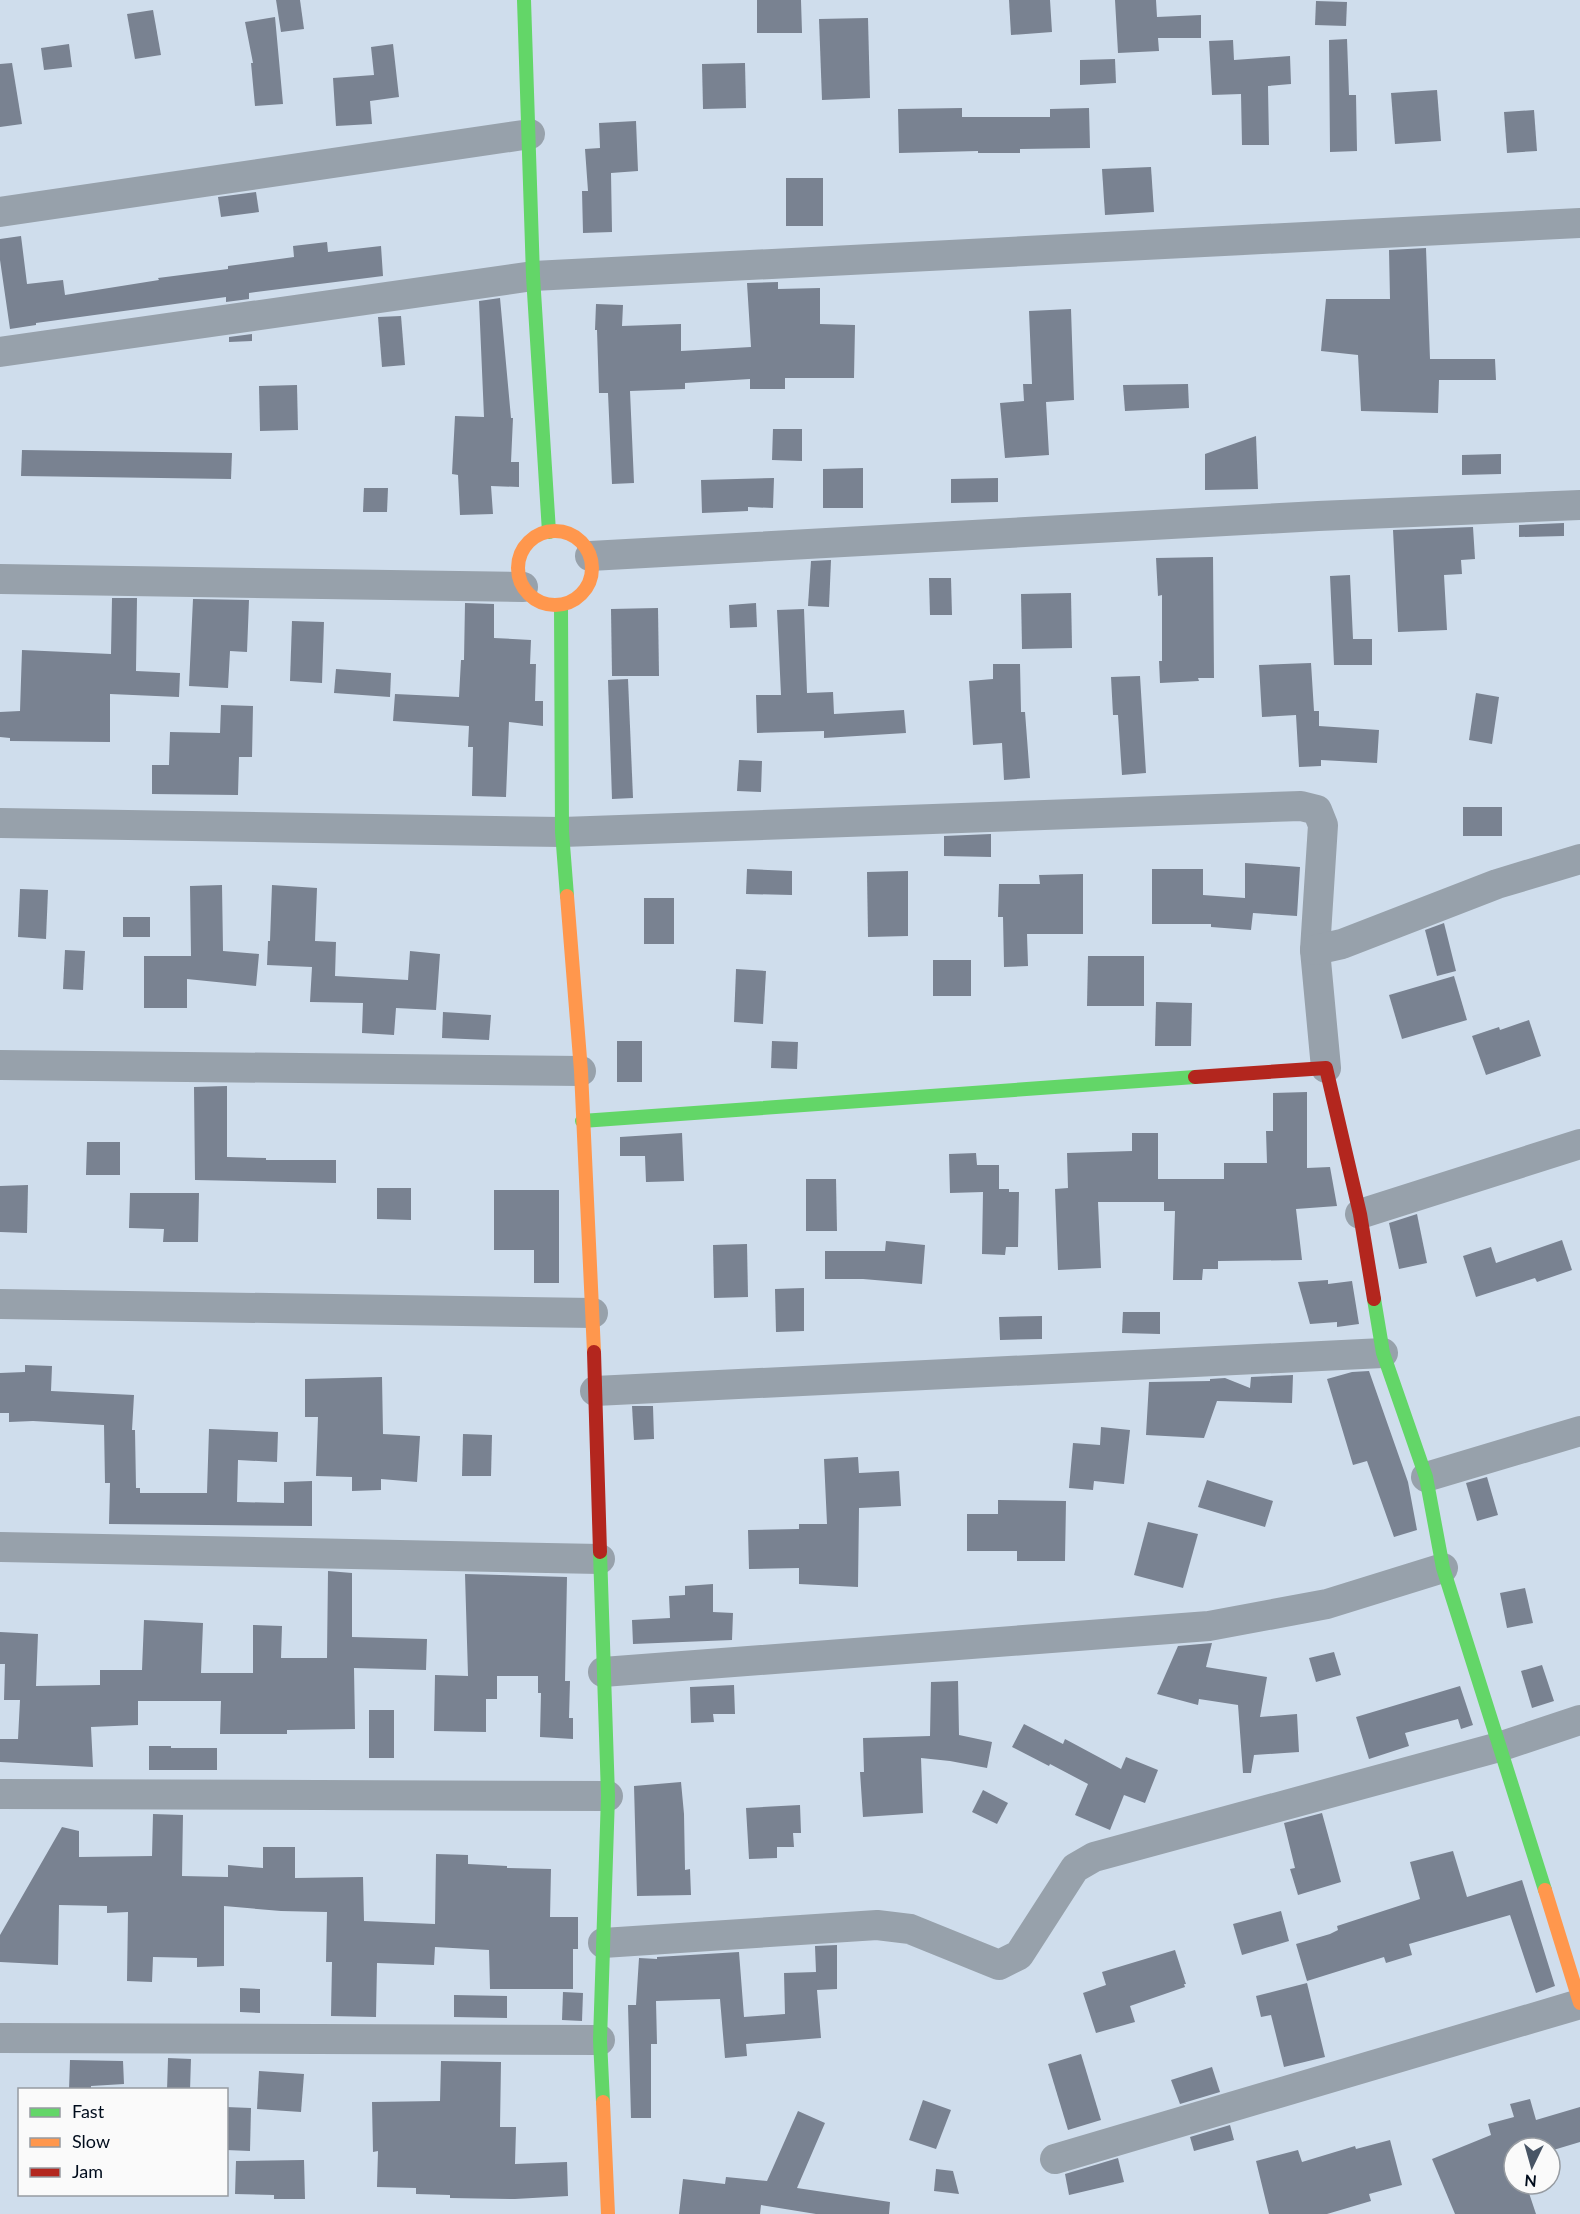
<svg xmlns="http://www.w3.org/2000/svg" width="1580" height="2214" font-family="Lato,sans-serif">
<style>
.building{fill:#798291}
.lines{fill:none;stroke-linecap:round;stroke-linejoin:round}
.street{stroke:#97a1ab;stroke-width:30}
.fast{stroke:#63d668;stroke-width:14}
.slow{stroke:#ff974d;stroke-width:14}
.jam{stroke:#b3261e;stroke-width:14}
</style>
<rect width="100%" height="100%" fill="#cfddec"/>
<g class="building">
<polygon points="276,0 300,0 304,29 281,32"/>
<polygon points="757,0 801,0 802,33 757,33"/>
<polygon points="1009,0 1050,0 1052,32 1011,35"/>
<polygon points="1115,0 1156,0 1157,17 1201,15 1201,38 1158,38 1159,51 1118,53"/>
<polygon points="1316,1 1347,2 1346,26 1315,25"/>
<polygon points="153,10 161,55 135,59 127,14"/>
<polygon points="275,17 283,104 255,106 251,63 253,63 245,22"/>
<polygon points="868,18 870,98 822,100 819,19"/>
<polygon points="1347,39 1349,95 1356,95 1357,151 1330,152 1329,40"/>
<polygon points="1233,40 1234,60 1290,56 1291,84 1268,86 1269,145 1242,145 1241,94 1212,95 1209,41"/>
<polygon points="69,44 72,67 44,70 41,48"/>
<polygon points="393,44 399,97 370,101 372,124 336,126 333,78 374,75 371,47"/>
<polygon points="1115,59 1116,83 1080,85 1080,60"/>
<polygon points="12,63 22,124 0,127 0,64"/>
<polygon points="745,63 746,108 703,109 702,64"/>
<polygon points="1437,90 1441,141 1395,144 1391,93"/>
<polygon points="962,108 962,117 1050,117 1050,109 1089,108 1090,148 1020,149 1020,153 978,153 978,151 899,153 898,109"/>
<polygon points="1534,110 1537,151 1507,153 1504,112"/>
<polygon points="636,121 638,171 611,173 612,232 583,233 582,191 588,191 585,149 600,148 599,123"/>
<polygon points="1151,167 1154,212 1105,215 1102,169"/>
<rect x="786" y="178" width="37" height="48"/>
<polygon points="256,192 259,212 221,217 218,197"/>
<polygon points="21,236 27,284 63,280 65,295 159,280 158,278 228,269 228,266 294,257 293,246 327,242 328,252 381,246 383,276 249,293 249,299 226,302 226,297 36,323 36,325 10,329 0,260 0,239"/>
<polygon points="1426,248 1430,359 1495,359 1496,380 1439,380 1438,413 1361,411 1358,355 1321,351 1326,299 1390,299 1389,250"/>
<polygon points="778,282 778,289 820,288 820,324 855,325 854,378 785,378 785,389 750,389 750,379 685,383 685,389 630,391 634,483 612,484 608,393 599,393 597,330 595,330 596,304 623,305 622,326 681,324 681,351 751,347 747,283"/>
<polygon points="500,298 511,418 513,418 511,462 519,462 519,487 491,486 493,514 460,515 458,475 452,474 455,416 484,417 479,301"/>
<polygon points="1071,309 1074,400 1046,402 1049,455 1005,458 1000,403 1024,401 1023,384 1032,384 1029,311"/>
<polygon points="401,316 405,365 382,367 378,317"/>
<polygon points="252,334 252,341 229,342 229,337"/>
<polygon points="1188,384 1189,408 1125,411 1123,385"/>
<polygon points="297,385 298,430 260,431 259,386"/>
<polygon points="773,429 802,429 802,461 772,460"/>
<polygon points="1256,436 1258,489 1205,490 1205,454"/>
<polygon points="22,450 232,453 231,479 21,476"/>
<polygon points="1501,454 1501,474 1462,475 1462,455"/>
<polygon points="863,468 863,508 823,508 823,469"/>
<polygon points="774,478 773,508 748,507 748,511 702,513 701,480"/>
<polygon points="998,478 998,502 951,503 951,479"/>
<polygon points="364,488 388,488 387,512 363,512"/>
<polygon points="1564,523 1564,536 1519,537 1519,525"/>
<polygon points="1473,527 1475,559 1461,560 1462,574 1444,575 1447,630 1398,632 1393,530"/>
<polygon points="1213,557 1214,678 1198,678 1199,681 1160,683 1159,661 1162,661 1162,595 1158,596 1156,558"/>
<polygon points="831,560 829,607 808,606 811,561"/>
<polygon points="1350,575 1353,639 1372,639 1372,665 1334,665 1330,576"/>
<polygon points="929,578 951,578 952,615 930,615"/>
<polygon points="1071,593 1072,648 1022,649 1021,594"/>
<polygon points="112,598 137,598 136,671 180,673 179,697 110,694 110,742 10,741 10,738 0,737 0,712 20,711 22,650 111,654"/>
<polygon points="193,599 249,600 247,652 230,651 228,688 189,686"/>
<polygon points="465,603 494,604 494,638 531,640 530,664 536,664 535,701 543,701 543,726 509,722 506,797 472,796 473,747 468,747 469,726 393,721 395,694 459,697 461,660 464,660"/>
<polygon points="756,603 757,627 730,628 729,605"/>
<polygon points="658,608 659,676 612,676 611,609"/>
<polygon points="804,609 807,693 833,692 834,714 904,710 906,733 824,738 824,731 757,733 756,695 781,695 777,610"/>
<polygon points="292,621 324,622 322,683 290,681"/>
<polygon points="1311,663 1314,711 1319,711 1319,726 1379,730 1377,763 1321,760 1321,766 1299,767 1296,715 1262,717 1259,665"/>
<polygon points="993,664 1020,664 1021,712 1025,712 1030,778 1004,780 1002,743 973,745 969,681 993,679"/>
<polygon points="336,669 391,673 390,697 334,693"/>
<polygon points="1140,676 1146,773 1122,775 1118,715 1113,715 1111,677"/>
<polygon points="628,679 633,798 612,799 608,680"/>
<polygon points="1476,693 1499,697 1492,744 1469,740"/>
<polygon points="221,705 253,706 252,757 239,757 238,795 152,794 152,765 169,765 170,732 220,733"/>
<polygon points="739,760 762,761 761,792 737,791"/>
<rect x="1463" y="807" width="39" height="29"/>
<polygon points="991,834 991,857 944,856 944,836"/>
<polygon points="1245,863 1300,867 1297,916 1253,913 1251,930 1211,927 1211,924 1152,924 1152,869 1203,869 1203,895 1245,898"/>
<polygon points="747,869 792,871 792,895 746,894"/>
<polygon points="908,871 908,936 868,937 867,872"/>
<polygon points="1083,874 1083,934 1027,934 1028,966 1004,967 1003,917 998,917 999,884 1040,884 1039,875"/>
<polygon points="222,885 223,951 259,954 256,986 187,979 187,1008 144,1008 144,956 191,956 190,886"/>
<polygon points="272,885 317,888 315,941 336,942 335,976 408,980 410,951 440,954 436,1010 396,1008 394,1035 362,1033 363,1003 310,1002 312,967 267,965 268,941 270,941"/>
<polygon points="20,889 48,890 46,939 18,937"/>
<rect x="644" y="898" width="30" height="46"/>
<rect x="123" y="917" width="27" height="20"/>
<polygon points="1444,923 1456,971 1437,976 1425,930"/>
<polygon points="65,950 85,951 83,990 63,989"/>
<polygon points="1088,956 1144,956 1144,1006 1087,1006"/>
<rect x="933" y="960" width="38" height="36"/>
<polygon points="736,969 766,971 763,1024 734,1022"/>
<polygon points="1454,976 1467,1020 1402,1039 1389,995"/>
<polygon points="1156,1002 1192,1003 1191,1046 1155,1046"/>
<polygon points="443,1012 491,1015 489,1040 442,1038"/>
<polygon points="1529,1020 1541,1056 1486,1075 1472,1036 1499,1027 1500,1030"/>
<rect x="617" y="1041" width="25" height="41"/>
<polygon points="772,1041 798,1042 797,1069 771,1068"/>
<polygon points="227,1086 227,1157 266,1158 266,1160 336,1160 336,1183 195,1180 194,1087"/>
<polygon points="1307,1092 1307,1168 1330,1167 1337,1206 1296,1209 1302,1260 1218,1261 1218,1269 1203,1269 1202,1280 1173,1280 1175,1211 1164,1211 1164,1202 1098,1202 1101,1268 1058,1270 1055,1189 1068,1188 1067,1153 1132,1151 1132,1133 1158,1133 1158,1179 1224,1179 1224,1163 1267,1163 1266,1131 1273,1131 1273,1093"/>
<polygon points="682,1133 684,1181 646,1182 645,1156 620,1156 620,1137"/>
<polygon points="87,1142 120,1142 120,1175 86,1175"/>
<polygon points="976,1153 977,1165 999,1165 999,1189 1009,1189 1009,1192 1019,1192 1018,1247 1006,1247 1005,1255 982,1254 983,1192 950,1193 949,1154"/>
<polygon points="806,1179 836,1179 837,1231 806,1231"/>
<polygon points="28,1185 27,1233 0,1232 0,1186"/>
<polygon points="377,1188 411,1188 411,1220 377,1219"/>
<polygon points="494,1190 559,1190 559,1283 534,1283 534,1250 494,1250"/>
<polygon points="130,1193 199,1193 198,1242 163,1242 164,1229 129,1228"/>
<polygon points="1417,1214 1427,1263 1399,1269 1389,1223"/>
<polygon points="1562,1240 1572,1270 1537,1282 1535,1278 1476,1297 1463,1256 1491,1247 1496,1263"/>
<polygon points="886,1241 925,1245 922,1284 863,1279 825,1279 825,1251 885,1251"/>
<polygon points="747,1244 748,1297 714,1298 713,1245"/>
<polygon points="1328,1280 1328,1284 1352,1281 1359,1324 1337,1327 1337,1322 1310,1324 1298,1282"/>
<polygon points="804,1288 804,1331 776,1332 775,1289"/>
<polygon points="1123,1312 1160,1312 1160,1334 1122,1333"/>
<polygon points="1042,1316 1042,1339 1000,1340 999,1317"/>
<polygon points="25,1365 52,1366 51,1391 134,1395 132,1430 135,1430 136,1488 140,1488 140,1493 207,1493 209,1429 278,1432 277,1462 238,1460 237,1502 284,1503 284,1482 312,1481 312,1526 109,1524 110,1483 105,1483 104,1425 33,1421 9,1422 9,1413 0,1413 0,1373 25,1372"/>
<polygon points="1369,1371 1408,1482 1417,1530 1394,1537 1367,1461 1353,1465 1327,1379 1352,1372"/>
<polygon points="1293,1375 1292,1403 1217,1401 1204,1438 1146,1435 1149,1382 1210,1381 1210,1379 1225,1378 1250,1388 1251,1377"/>
<polygon points="382,1377 383,1434 420,1436 417,1482 381,1479 381,1490 352,1491 352,1477 316,1476 318,1417 305,1417 305,1379"/>
<polygon points="632,1406 653,1406 654,1439 634,1440"/>
<polygon points="1101,1427 1130,1430 1124,1484 1094,1481 1093,1490 1069,1488 1073,1443 1100,1445"/>
<polygon points="463,1434 492,1435 491,1476 462,1476"/>
<polygon points="858,1457 859,1473 899,1471 901,1506 859,1508 858,1587 799,1584 799,1568 749,1569 748,1530 799,1529 799,1524 827,1524 824,1459"/>
<polygon points="1487,1477 1498,1515 1477,1521 1466,1483"/>
<polygon points="1207,1480 1273,1501 1265,1527 1198,1507"/>
<polygon points="998,1500 1066,1501 1065,1561 1017,1561 1017,1551 967,1551 967,1514 998,1514"/>
<polygon points="1148,1522 1198,1534 1183,1588 1134,1575"/>
<polygon points="328,1571 352,1573 352,1637 427,1639 426,1670 354,1668 355,1729 287,1730 287,1734 220,1734 221,1701 138,1701 138,1725 91,1727 93,1767 0,1762 0,1739 18,1739 20,1700 4,1700 5,1664 0,1664 0,1632 38,1634 36,1686 100,1685 100,1670 142,1670 144,1620 203,1623 201,1673 253,1673 253,1625 282,1626 281,1658 327,1658"/>
<polygon points="465,1574 567,1577 565,1681 570,1681 569,1718 573,1718 573,1739 540,1737 541,1693 538,1693 538,1676 497,1676 497,1699 486,1699 486,1732 434,1731 435,1675 468,1676"/>
<polygon points="713,1584 713,1612 733,1613 732,1640 633,1644 632,1620 670,1618 669,1596 685,1595 685,1586"/>
<polygon points="1525,1588 1533,1623 1507,1628 1500,1593"/>
<polygon points="1212,1643 1206,1667 1267,1677 1260,1717 1297,1714 1299,1752 1254,1755 1251,1773 1243,1773 1238,1705 1199,1699 1198,1705 1157,1694 1178,1646"/>
<polygon points="1334,1652 1341,1675 1316,1682 1309,1658"/>
<polygon points="1542,1665 1554,1701 1532,1708 1521,1671"/>
<polygon points="958,1681 959,1735 992,1742 987,1768 950,1761 921,1758 923,1813 863,1817 860,1772 864,1772 863,1738 930,1736 931,1682"/>
<polygon points="734,1685 735,1714 713,1714 714,1722 691,1723 690,1687"/>
<polygon points="1460,1686 1473,1725 1461,1729 1458,1719 1405,1733 1409,1746 1369,1759 1356,1717"/>
<rect x="369" y="1710" width="25" height="48"/>
<polygon points="1024,1724 1063,1744 1065,1739 1121,1769 1126,1757 1158,1770 1145,1803 1124,1795 1110,1830 1075,1815 1088,1784 1050,1764 1049,1766 1012,1747"/>
<polygon points="149,1746 171,1746 171,1748 217,1748 217,1770 149,1770"/>
<polygon points="681,1782 684,1814 685,1870 690,1869 691,1895 637,1896 634,1786"/>
<polygon points="983,1790 1008,1803 997,1824 972,1812"/>
<polygon points="800,1805 801,1833 793,1833 794,1847 777,1847 777,1858 749,1859 746,1808"/>
<polygon points="1322,1813 1341,1882 1298,1895 1290,1869 1295,1868 1284,1823"/>
<polygon points="153,1814 183,1815 182,1876 228,1877 228,1865 263,1868 263,1847 295,1847 295,1878 363,1877 364,1921 435,1924 436,1854 468,1855 468,1864 507,1866 507,1868 551,1869 550,1917 578,1917 578,1949 573,1949 573,1989 490,1989 489,1950 435,1947 434,1965 377,1963 376,2017 331,2016 332,1962 326,1962 327,1912 281,1911 224,1906 224,1966 197,1967 197,1958 153,1957 152,1982 127,1981 128,1912 107,1913 107,1906 59,1905 58,1965 0,1962 0,1935 62,1827 79,1831 79,1857 152,1856"/>
<polygon points="1453,1851 1467,1897 1522,1880 1555,1986 1536,1993 1510,1915 1409,1944 1412,1955 1386,1963 1384,1957 1307,1981 1296,1944 1330,1934 1338,1930 1337,1926 1420,1899 1410,1862"/>
<polygon points="1281,1911 1289,1941 1242,1955 1233,1924"/>
<polygon points="837,1945 837,1989 817,1990 821,2038 746,2044 747,2056 725,2058 720,1999 656,2001 657,2044 651,2044 651,2118 631,2118 628,2005 636,2005 639,1958 657,1959 657,1957 739,1952 744,2017 785,2014 784,1973 816,1972 815,1946"/>
<polygon points="1175,1950 1186,1984 1184,1984 1185,1987 1130,2006 1135,2022 1096,2033 1083,1993 1106,1985 1102,1972"/>
<polygon points="1307,1983 1325,2057 1284,2067 1271,2015 1261,2017 1256,1996"/>
<polygon points="240,1988 260,1989 260,2013 240,2012"/>
<polygon points="563,1992 583,1993 582,2021 562,2020"/>
<polygon points="454,1995 507,1996 507,2018 454,2017"/>
<polygon points="1081,2054 1101,2120 1068,2130 1048,2064"/>
<polygon points="168,2058 191,2059 190,2090 167,2090"/>
<polygon points="70,2060 123,2061 124,2084 91,2086 91,2090 69,2090"/>
<polygon points="441,2061 501,2062 500,2127 516,2127 515,2164 567,2162 568,2196 515,2199 450,2198 450,2195 416,2194 416,2188 377,2187 378,2151 373,2152 372,2102 440,2101"/>
<polygon points="1212,2067 1220,2092 1180,2104 1171,2080"/>
<polygon points="259,2071 304,2074 301,2112 257,2109"/>
<polygon points="1530,2099 1536,2120 1580,2107 1580,2142 1550,2151 1550,2148 1514,2148 1514,2184 1526,2184 1536,2214 1455,2214 1432,2159 1491,2135 1488,2124 1514,2117 1510,2104"/>
<polygon points="923,2100 951,2110 936,2149 909,2140"/>
<polygon points="226,2107 251,2108 250,2151 226,2150"/>
<polygon points="798,2111 825,2123 797,2188 890,2202 889,2214 816,2214 761,2205 760,2214 679,2214 683,2179 725,2184 726,2177 767,2181"/>
<polygon points="1230,2125 1234,2140 1194,2151 1190,2137"/>
<polygon points="1390,2140 1402,2185 1369,2194 1371,2201 1327,2214 1269,2214 1256,2161 1298,2150 1302,2162 1355,2146 1356,2149"/>
<polygon points="1118,2158 1124,2182 1069,2195 1065,2174"/>
<polygon points="304,2160 305,2199 274,2199 274,2195 235,2194 236,2161"/>
<polygon points="936,2169 953,2171 959,2194 934,2191"/>
</g>
<g class="lines">
<g class="street">
<polyline points="0,212 530,134"/>
<polyline points="0,352 533,276 1580,223"/>
<polyline points="590,556 1318,516 1580,505"/>
<polyline points="0,579 523,587"/>
<polyline points="0,823 562,832 1301,806 1317,810 1323,825 1315,950 1326,1068"/>
<polyline points="1315,950 1342,944 1497,884 1580,859"/>
<polyline points="0,1065 581,1071"/>
<polyline points="1360,1214 1580,1144"/>
<polyline points="0,1304 593,1313"/>
<polyline points="595,1391 1383,1353"/>
<polyline points="1426,1477 1580,1431"/>
<polyline points="0,1547 600,1559"/>
<polyline points="603,1672 1209,1626 1327,1604 1443,1568"/>
<polyline points="0,1794 608,1796"/>
<polyline points="603,1943 877,1925 910,1929 999,1965 1019,1955 1075,1868 1094,1857 1499,1747 1580,1720"/>
<polyline points="0,2038 600,2040"/>
<polyline points="1055,2159 1580,2004"/>
</g>
<g class="fast">
<polyline points="524,0 533,276 549,532"/>
<polyline points="561,605 562,832 567,896"/>
<polyline points="582,1121 1195,1077"/>
<polyline points="1374,1299 1383,1353 1426,1477 1443,1568 1545,1890"/>
<polyline points="600,1552 608,1796 600,2040 603,2102"/>
</g>
<g class="slow">
<circle cx="555" cy="568" r="37"/>
<polyline points="567,896 581,1071 594,1352"/>
<polyline points="1545,1890 1580,2003"/>
<polyline points="603,2102 608,2214"/>
</g>
<g class="jam">
<polyline points="1195,1077 1326,1068 1360,1214 1374,1299"/>
<polyline points="594,1352 600,1552"/>
</g>
</g>
<rect x="18" y="2088" width="210" height="108" fill="#fafafa" stroke="#969ba1" stroke-width="1.5"/>
<rect x="30" y="2108" width="30" height="9" fill="#63d668" stroke="#969ba1" stroke-width="1.5"/>
<text x="72" y="2118" font-size="18" fill="#000c1c">Fast</text>
<rect x="30" y="2138" width="30" height="9" fill="#ff974d" stroke="#969ba1" stroke-width="1.5"/>
<text x="72" y="2148" font-size="18" fill="#000c1c">Slow</text>
<rect x="30" y="2168" width="30" height="9" fill="#b3261e" stroke="#969ba1" stroke-width="1.5"/>
<text x="72" y="2178" font-size="18" fill="#000c1c">Jam</text>
<g transform="translate(1532 2166) rotate(185)"><circle r="28" fill="#fafafa" stroke="#969ba1" stroke-width="1.5"/>
<path d="M0-4.5L10 22L0 15L-10 22Z" fill="#485565"/>
<text y="-9" font-size="16" font-weight="bold" text-anchor="middle" fill="#000c1c">N</text>
</g>
</svg>
